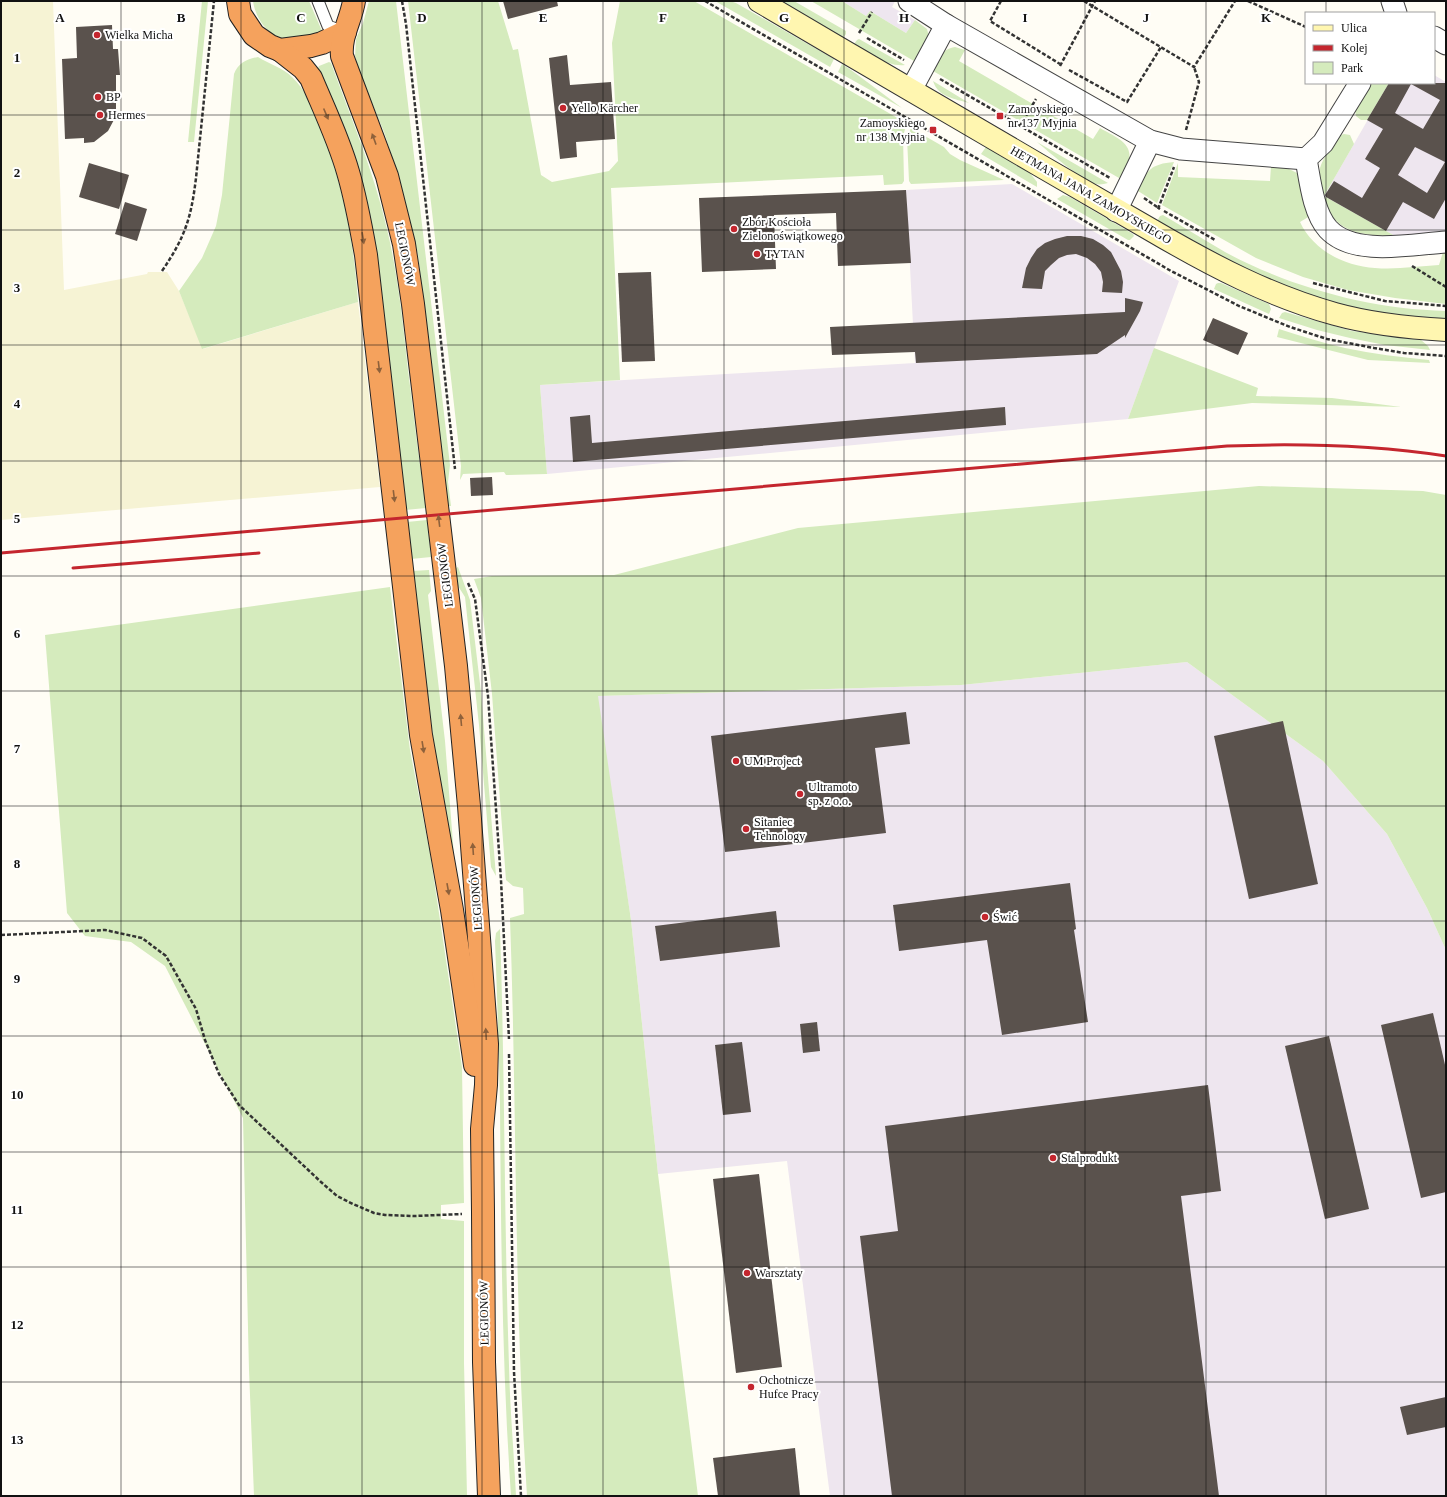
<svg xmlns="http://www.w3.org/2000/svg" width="1447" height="1497" font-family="Georgia,serif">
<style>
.industrial{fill:#eee6ef}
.farmland{fill:#f6f3d4}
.green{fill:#d5ebbd}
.building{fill:#5a524d;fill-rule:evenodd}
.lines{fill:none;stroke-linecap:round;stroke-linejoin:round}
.lane-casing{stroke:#444;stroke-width:13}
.street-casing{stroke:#444;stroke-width:23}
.secondary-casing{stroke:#333;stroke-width:24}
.highway-casing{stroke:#222;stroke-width:24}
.path{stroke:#333;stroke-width:2.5;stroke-dasharray:4 2;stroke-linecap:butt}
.lane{stroke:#fff;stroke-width:11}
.street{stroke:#fff;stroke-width:21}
.secondary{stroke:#fff6b0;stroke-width:22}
.highway{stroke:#f5a25d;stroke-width:22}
.rail{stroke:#c4262e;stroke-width:3}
.oneway{fill:#8e613b}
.grid{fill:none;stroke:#111;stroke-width:1;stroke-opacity:0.55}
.poi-dot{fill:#c4262e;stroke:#fff;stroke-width:1.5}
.labels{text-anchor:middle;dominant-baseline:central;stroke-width:4;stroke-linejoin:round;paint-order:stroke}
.poi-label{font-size:12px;fill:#111;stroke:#fff;text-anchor:start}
.street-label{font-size:12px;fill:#111;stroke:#fff}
.grid-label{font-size:13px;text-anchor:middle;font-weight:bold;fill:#111;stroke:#fff;stroke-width:4;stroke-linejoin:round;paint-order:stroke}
</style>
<rect width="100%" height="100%" fill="#fffdf5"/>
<g class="industrial">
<polygon points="842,1 895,1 892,7 915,20 906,33 870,11 866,16"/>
<polygon points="1434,75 1446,82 1446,232 1395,236 1324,196 1389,83 1434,83"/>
<polygon points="1012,184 1179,281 1128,419 547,474 540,385 915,363 906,190"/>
<polygon points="1187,662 1323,761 1387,834 1427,908 1446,950 1446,1496 830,1496 787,1161 658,1174 631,920 597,696 961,685"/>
</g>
<polygon class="farmland" points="1,1 53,1 64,290 147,274 148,272 167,272 179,291 203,349 358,302 380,487 1,520"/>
<g class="green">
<polygon points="202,1 208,1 194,142 188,142"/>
<path d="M 253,1 L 309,1 L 322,31 C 315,36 310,37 302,37 C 297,38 291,39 286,39 C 268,37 255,17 253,1 Z"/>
<polygon points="369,1 396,1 450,465 448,482 451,506 448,506 418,255 401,184 384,132 360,74 355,56 356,39 363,23"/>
<polygon points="408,1 498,1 513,50 518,49 541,175 552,182 609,171 618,161 612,43 620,1 694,1 901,120 906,126 903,136 904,181 902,184 884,185 883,175 611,188 620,380 540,385 547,474 506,475 504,472 463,474 460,480 461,466"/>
<polygon points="715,1 730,1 736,3 834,59 830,67"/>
<polygon points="779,1 794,1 846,31 846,34 843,38"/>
<polygon points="811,1 842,1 866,16 870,11 906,33 915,20 927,29 929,37 914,61"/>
<path d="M 859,39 L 905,65 C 886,67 869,53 854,44 L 857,40 Z"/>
<path d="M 955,47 L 965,50 L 959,61 L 1093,139 L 1100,128 C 1115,137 1137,144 1127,165 C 1125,171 1123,174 1119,178 L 933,71 C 938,60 941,49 955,47 Z"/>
<path d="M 258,57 C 269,64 283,68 292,77 C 305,89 311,106 318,121 C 342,179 354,240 358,302 L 202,349 L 179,291 L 202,258 L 216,226 L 222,195 L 234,74 C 238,64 246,59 258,57 Z"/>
<path d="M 329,62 L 331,63 C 351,118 374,172 387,229 C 398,275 403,323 408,370 C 414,416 419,462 426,508 L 405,510 L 370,215 C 358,164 339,116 318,68 L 319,66 Z"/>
<polygon points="842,64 851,70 902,108 838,72"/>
<path d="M 933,81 L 969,103 C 955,99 938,97 933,81 Z"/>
<polygon points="1371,83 1389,83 1367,120 1361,120 1356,116 1355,109"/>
<polygon points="911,128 944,147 950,154 960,160 1004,180 911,184 909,181 907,138"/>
<path d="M 1344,134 L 1350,135 L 1354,144 L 1324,196 L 1395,236 C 1360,236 1329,232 1323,192 C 1322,185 1319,176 1320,168 C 1323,157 1333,146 1338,136 Z"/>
<path d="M 1037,142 L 1108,183 C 1104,184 1100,185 1096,184 C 1081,180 1050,153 1037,142 Z"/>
<polygon points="986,147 1030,173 1037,182 1037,187 981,154"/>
<path d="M 1174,162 L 1157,203 L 1138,191 C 1146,170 1151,164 1174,162 Z"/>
<path d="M 1178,163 L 1178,177 L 1270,181 L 1271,166 L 1289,169 L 1297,173 L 1300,177 L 1310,216 L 1300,222 C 1313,250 1344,266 1375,268 C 1396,270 1418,266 1439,265 L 1443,252 L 1446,252 L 1446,304 L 1395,298 L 1348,290 L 1303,277 L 1256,258 L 1162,205 Z"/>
<polygon points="1063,195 1070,197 1133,234 1134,236 1130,240 1128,240 1057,199"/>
<path d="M 1163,215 C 1184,227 1204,240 1225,252 C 1292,288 1370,309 1446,311 L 1446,319 C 1370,317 1296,296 1228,261 C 1204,249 1181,234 1157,221 L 1160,216 Z"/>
<polygon points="1218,283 1221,283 1269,304 1271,309 1269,314 1214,289 1216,284"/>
<polygon points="1285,312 1352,331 1421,340 1428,346 1430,350 1385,345 1350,338 1317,330 1279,318 1282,313"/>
<path d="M 1279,329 C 1301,336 1323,343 1345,348 C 1373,354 1401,357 1429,360 L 1430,363 L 1368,360 L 1277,337 Z"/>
<polygon points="1154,348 1258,388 1256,396 1332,398 1401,407 1252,403 1128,419"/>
<path d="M 1259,486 L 1423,491 L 1446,495 L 1446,950 L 1427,908 L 1387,834 L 1323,761 L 1187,662 L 961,685 L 598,696 L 631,920 L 658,1174 L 698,1496 L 527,1496 C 514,1304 517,1111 510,918 L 524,914 L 523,888 L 513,886 L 506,880 L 492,694 L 481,598 L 474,579 L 492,576 L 614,575 L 798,528 Z"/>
<polygon points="427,520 431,557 411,559 407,522"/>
<polygon points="458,567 470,600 481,692 496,876 491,867 479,725 465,597 458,586 456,568"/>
<polygon points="429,570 431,591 428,595 445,741 457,894 439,783 412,571"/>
<polygon points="390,587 410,750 430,853 462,1067 464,1203 441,1205 441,1219 464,1221 464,1363 467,1496 254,1496 249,1370 243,1118 165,966 131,942 85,936 67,913 45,635"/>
<path d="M 500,929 C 505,1075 504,1221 509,1366 C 510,1410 514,1453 516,1496 L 511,1496 C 502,1365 501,1235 500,1104 C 499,1049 497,995 495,941 L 496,933 Z"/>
</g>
<g class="building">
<polygon points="503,1 557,1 558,6 508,19"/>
<polygon points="112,25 113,49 118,49 120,75 116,75 116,116 108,131 94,142 84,143 84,138 65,139 62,59 77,58 76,27"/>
<polygon points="567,55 570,85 611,82 615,139 576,142 577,157 560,159 549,58"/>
<path d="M 1389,83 L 1446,83 L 1446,198 L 1434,219 L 1403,202 L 1386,231 L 1326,197 L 1325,195 L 1334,181 L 1362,198 L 1380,168 L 1365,159 L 1383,129 L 1367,120 ZM 1411,84 L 1440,100 L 1423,129 L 1395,113 ZM 1415,147 L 1445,162 L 1427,193 L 1398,175 Z"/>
<polygon points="89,163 129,175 119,209 79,197"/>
<polygon points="906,190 911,263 838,266 836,213 774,215 776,269 702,272 699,198"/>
<polygon points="125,202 147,209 137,241 115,234"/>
<polygon points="1067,236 1081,236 1093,239 1103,245 1111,252 1121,271 1123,282 1122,293 1102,292 1103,282 1101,272 1095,264 1087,258 1076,254 1067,255 1059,258 1051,265 1045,271 1042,289 1022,288 1026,268 1031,258 1037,249 1045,243 1055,239"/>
<polygon points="651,272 655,361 622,362 618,273"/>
<polygon points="1125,298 1143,302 1140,311 1125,338 1125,335 1097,354 916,363 915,352 832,355 830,327 1125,312"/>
<polygon points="1213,318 1248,333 1238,355 1203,340"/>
<polygon points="1005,407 1006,425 573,462 570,417 590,415 592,443"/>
<polygon points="492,477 493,495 471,496 470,478"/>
<polygon points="906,712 910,744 875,748 886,833 725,852 711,736"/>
<polygon points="1283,721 1318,884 1249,899 1214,736"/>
<polygon points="1070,883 1076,929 1074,930 1088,1022 1002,1035 987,940 899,951 893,905"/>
<polygon points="776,911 780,947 660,961 655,926"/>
<polygon points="1433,1013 1446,1069 1446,1192 1421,1198 1381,1025"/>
<polygon points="817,1022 820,1051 803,1053 800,1024"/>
<polygon points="1329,1036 1369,1209 1325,1219 1285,1046"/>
<polygon points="742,1042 751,1112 723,1115 715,1045"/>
<polygon points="1208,1085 1221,1191 1181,1196 1219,1496 892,1496 860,1236 898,1231 885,1126"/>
<polygon points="759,1174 782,1367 736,1373 713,1179"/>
<polygon points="1446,1397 1446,1427 1407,1435 1400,1407"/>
<polygon points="795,1448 800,1496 718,1496 713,1458"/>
</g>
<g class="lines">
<g class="lane-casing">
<polyline id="lane" points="318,1 328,26 344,32"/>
</g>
<g class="street-casing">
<g id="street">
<polyline points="909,1 946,25 1150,141 1181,149 1306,159"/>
<polyline points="1392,1 1396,13"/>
<polyline points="1434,37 1446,44"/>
<path d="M 1360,83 L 1323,143 L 1306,159 C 1310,180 1313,212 1328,229 C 1354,257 1412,244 1446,242"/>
<polyline points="911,90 946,25"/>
<polyline points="1116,211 1150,141"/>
</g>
</g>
<g class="secondary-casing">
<path id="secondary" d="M 759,1 C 852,56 945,110 1039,165 C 1077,187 1115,209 1153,231 C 1211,265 1270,296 1335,314 C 1371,324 1409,328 1446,330"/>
</g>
<g class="highway-casing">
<g id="highway">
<polyline points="238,1 240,14 254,35 270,46 280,50 311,46 322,43 345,32"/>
<path d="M 354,1 C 351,20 340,36 342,56 L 387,176 L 404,244 L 413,304 L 456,666 L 469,806 L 487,1044 L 486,1085 L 482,1129 L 483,1212 L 484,1362 L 489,1496"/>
<path d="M 280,50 L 303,68 L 311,78 C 324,109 339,140 348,172 C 356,199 361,227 366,255 L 421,735 L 452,910 L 475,1065"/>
</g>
</g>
<g class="path">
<polyline points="402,1 406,24 455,469"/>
<polyline points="705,1 1171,271 1239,306 1290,327 1327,339 1374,348 1404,353 1446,356"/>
<polyline points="1001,1 990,21 1060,64"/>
<polyline points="1084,1 1194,67 1235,1"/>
<polyline points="1248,1 1306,27"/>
<polyline points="859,33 872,12"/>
<polyline points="867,38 904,60"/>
<polyline points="1060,66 1095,1"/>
<polyline points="1069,70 1127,102 1161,47"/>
<polyline points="940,79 1110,178"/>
<polyline points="1020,126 1036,99"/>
<polyline points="1186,130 1199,82 1194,67"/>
<polyline points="1144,198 1160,209"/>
<polyline points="1158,209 1174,167"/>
<polyline points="1164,211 1215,240"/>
<polyline points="1412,266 1446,287"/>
<path d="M 162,271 C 185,237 191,219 196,178 L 214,1"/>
<polyline points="1313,283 1385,301 1446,306"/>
<polyline points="468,583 475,599 488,696 501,880 509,1039"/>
<polyline points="1,935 105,930 142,938 166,956 196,1009 205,1040 219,1074 239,1105 321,1182 337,1196 353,1204 374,1213 385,1215 414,1216 462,1214"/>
<polyline points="509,1054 514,1372 521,1496"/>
</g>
<use href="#lane" class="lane"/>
<use href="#street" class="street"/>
<use href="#secondary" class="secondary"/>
<use href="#highway" class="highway"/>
<g class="rail">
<path d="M 1,553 L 1227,446 C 1302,443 1372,445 1446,456"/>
<polyline points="73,568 259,553"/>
</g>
</g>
<defs><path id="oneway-solid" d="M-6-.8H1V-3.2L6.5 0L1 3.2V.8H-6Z"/></defs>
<g class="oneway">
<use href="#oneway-solid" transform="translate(326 114) rotate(67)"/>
<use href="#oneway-solid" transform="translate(374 139) rotate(-110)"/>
<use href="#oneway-solid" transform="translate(363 238) rotate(81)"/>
<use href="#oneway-solid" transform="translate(379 367) rotate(83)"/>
<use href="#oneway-solid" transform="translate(394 496) rotate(83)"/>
<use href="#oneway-solid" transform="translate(439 521) rotate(-97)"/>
<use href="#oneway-solid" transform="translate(461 720) rotate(-95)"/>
<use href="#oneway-solid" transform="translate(423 747) rotate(81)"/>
<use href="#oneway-solid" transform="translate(473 849) rotate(-94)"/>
<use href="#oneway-solid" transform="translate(448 889) rotate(80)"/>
<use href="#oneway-solid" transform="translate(486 1034) rotate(-93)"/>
</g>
<path class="grid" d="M 121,1 L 121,1496M 241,1 L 241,1496M 362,1 L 362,1496M 482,1 L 482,1496M 603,1 L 603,1496M 724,1 L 724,1496M 844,1 L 844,1496M 965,1 L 965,1496M 1085,1 L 1085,1496M 1206,1 L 1206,1496M 1326,1 L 1326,13M 1326,83 L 1326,1496M 1,115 L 1446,115M 1,230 L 1446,230M 1,345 L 1446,345M 1,461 L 1446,461M 1,576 L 1446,576M 1,691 L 1446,691M 1,806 L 1446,806M 1,921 L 1446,921M 1,1036 L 1446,1036M 1,1152 L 1446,1152M 1,1267 L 1446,1267M 1,1382 L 1446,1382"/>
<g class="poi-dot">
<circle cx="97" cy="35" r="4"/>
<circle cx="98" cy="97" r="4"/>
<circle cx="563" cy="108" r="4"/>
<circle cx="100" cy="115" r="4"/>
<rect x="996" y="112" width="8" height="8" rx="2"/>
<rect x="929" y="126" width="8" height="8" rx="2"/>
<circle cx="734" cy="229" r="4"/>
<circle cx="757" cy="254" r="4"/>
<circle cx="736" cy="761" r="4"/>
<circle cx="800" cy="794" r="4"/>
<circle cx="746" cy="829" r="4"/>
<circle cx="985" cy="917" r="4"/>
<circle cx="1053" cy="1158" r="4"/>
<circle cx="747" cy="1273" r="4"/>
<circle cx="751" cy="1387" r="4"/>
</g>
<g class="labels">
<g class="poi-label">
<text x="105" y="35">Wielka Micha</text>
<text x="106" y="97">BP</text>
<text x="571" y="108">Yello Kärcher</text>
<text x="1008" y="109">Zamoyskiego<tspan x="1008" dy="14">nr 137 Myjnia</tspan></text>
<text x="108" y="115">Hermes</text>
<text x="925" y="123" text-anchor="end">Zamoyskiego<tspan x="925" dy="14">nr 138 Myjnia</tspan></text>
<text x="742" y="222">Zbór Kościoła<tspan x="742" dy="14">Zielonoświątkowego</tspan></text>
<text x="765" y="254">TYTAN</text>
<text x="744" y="761">UM Project</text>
<text x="808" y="787">Ultramoto<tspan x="808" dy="14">sp. z o.o.</tspan></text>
<text x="754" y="822">Sitaniec<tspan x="754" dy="14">Tehnology</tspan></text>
<text x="993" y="917">Świć</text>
<text x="1061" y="1158">Stalprodukt</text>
<text x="755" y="1273">Warsztaty</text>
<text x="759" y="1380">Ochotnicze<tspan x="759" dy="14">Hufce Pracy</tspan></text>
</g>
<g class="street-label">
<text transform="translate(1091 195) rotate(30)">HETMANA JANA ZAMOYSKIEGO</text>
<text transform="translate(405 254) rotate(79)">LEGIONÓW</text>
<text transform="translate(445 575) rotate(-97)">LEGIONÓW</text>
<text transform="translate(476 898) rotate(-94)">LEGIONÓW</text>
<text transform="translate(484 1313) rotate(-91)">LEGIONÓW</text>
</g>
</g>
<g class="grid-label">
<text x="60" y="22">A</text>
<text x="181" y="22">B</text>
<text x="301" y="22">C</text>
<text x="422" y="22">D</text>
<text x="543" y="22">E</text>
<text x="663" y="22">F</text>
<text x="784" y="22">G</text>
<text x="904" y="22">H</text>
<text x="1025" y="22">I</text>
<text x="1146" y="22">J</text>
<text x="1266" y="22">K</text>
<text x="17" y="62">1</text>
<text x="17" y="177">2</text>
<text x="17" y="292">3</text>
<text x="17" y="408">4</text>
<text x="17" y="523">5</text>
<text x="17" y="638">6</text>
<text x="17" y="753">7</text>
<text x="17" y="868">8</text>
<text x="17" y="983">9</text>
<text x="17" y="1099">10</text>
<text x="17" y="1214">11</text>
<text x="17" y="1329">12</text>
<text x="17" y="1444">13</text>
</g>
<rect width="1447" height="1497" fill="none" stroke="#111111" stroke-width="4"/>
<rect x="1305" y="12" width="130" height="72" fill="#ffffff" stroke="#a0a0a0"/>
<rect x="1313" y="25" width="20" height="6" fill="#fff6b0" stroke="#a0a0a0"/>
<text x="1341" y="32" font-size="12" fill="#111111">Ulica</text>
<rect x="1313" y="45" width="20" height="6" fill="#c4262e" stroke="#a0a0a0"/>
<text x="1341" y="52" font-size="12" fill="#111111">Kolej</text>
<rect x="1313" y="62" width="20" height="12" fill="#d5ebbd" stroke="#a0a0a0"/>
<text x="1341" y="72" font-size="12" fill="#111111">Park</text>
</svg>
